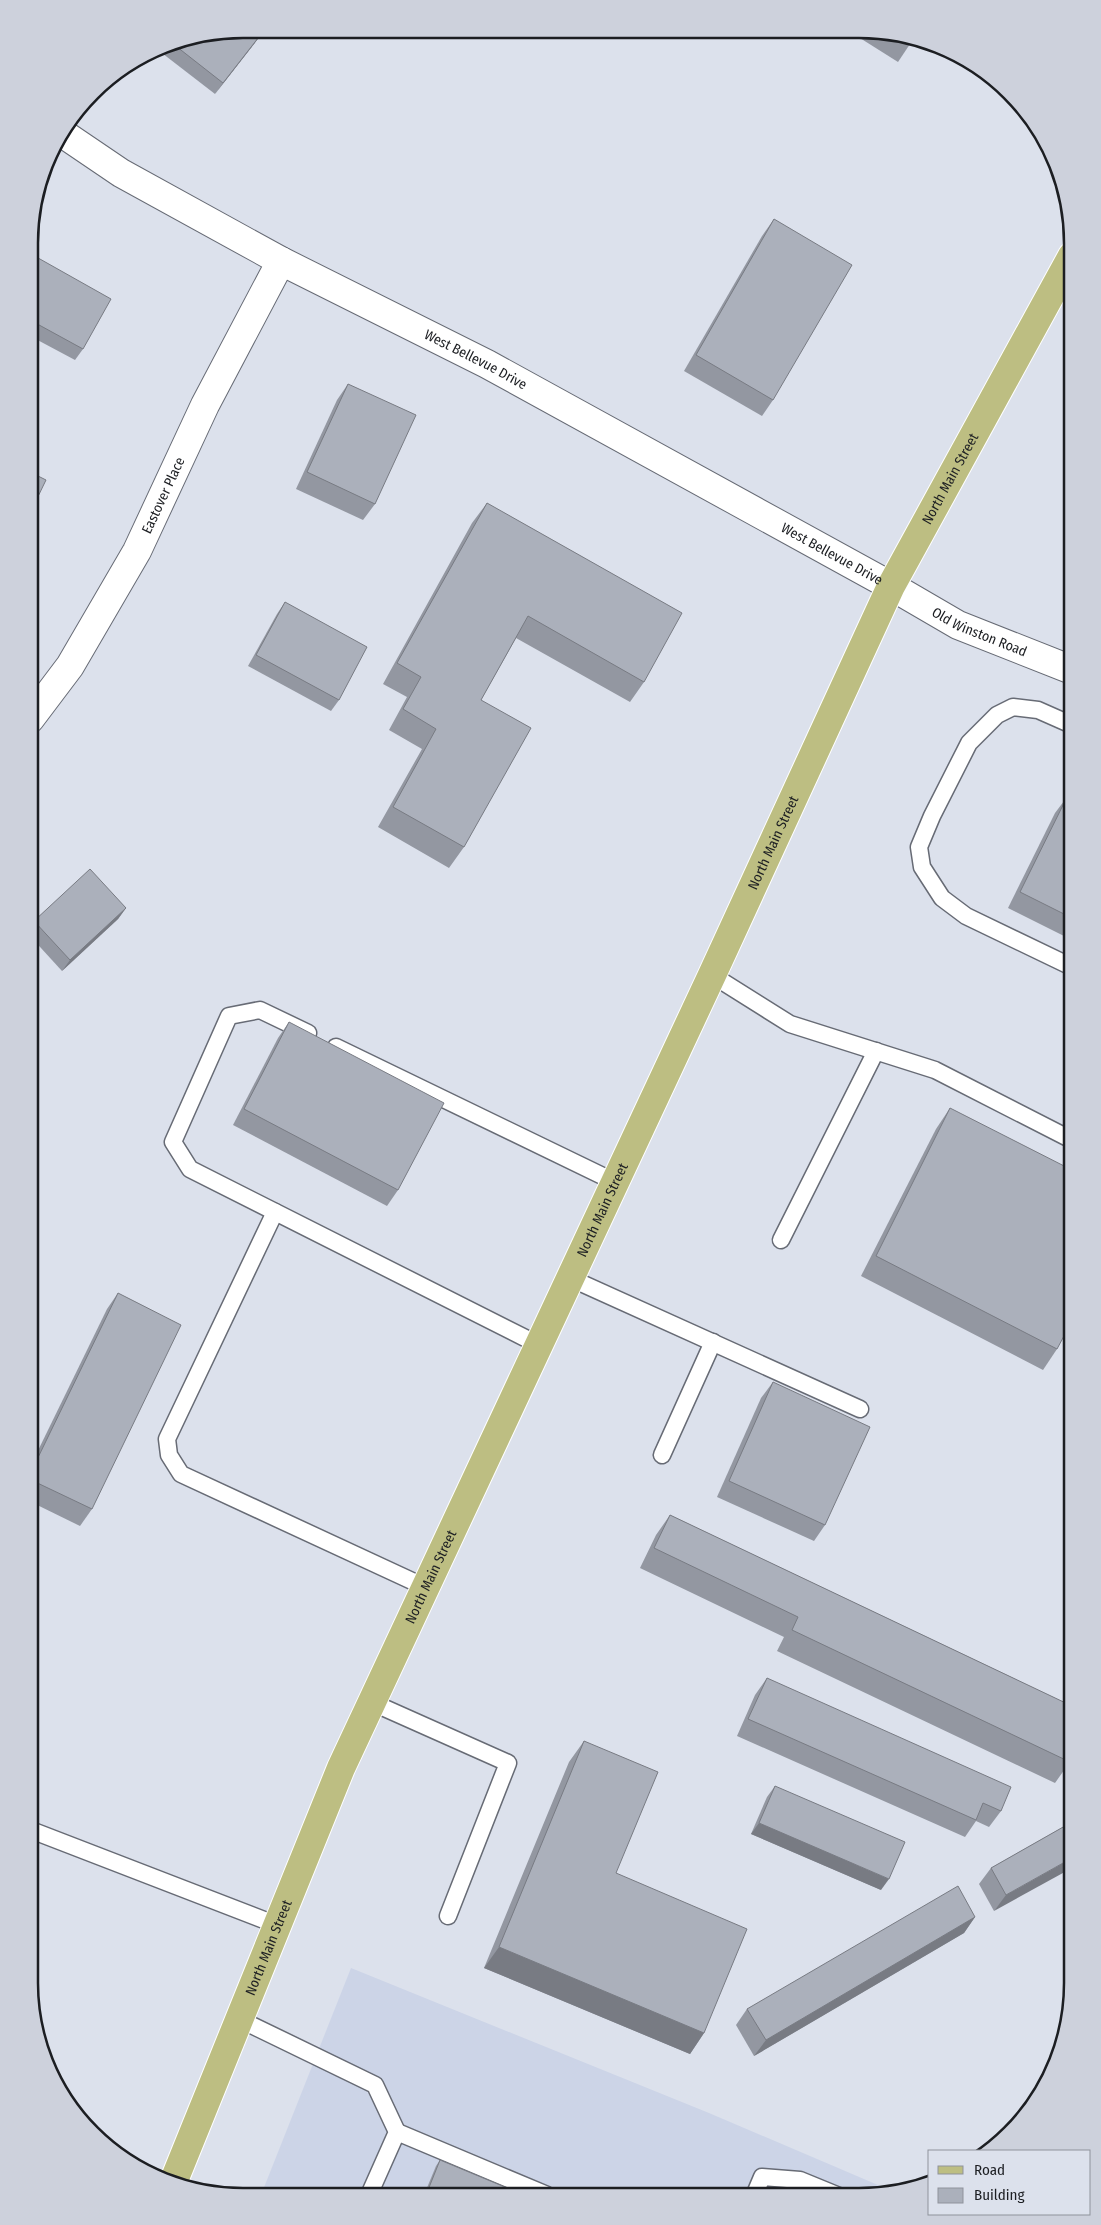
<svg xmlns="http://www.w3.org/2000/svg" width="1101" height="2225" font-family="'Fira Sans Condensed',sans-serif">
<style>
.built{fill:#ccd4e7}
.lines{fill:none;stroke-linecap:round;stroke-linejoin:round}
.lane-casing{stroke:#676b75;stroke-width:19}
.street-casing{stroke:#676b75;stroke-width:30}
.secondary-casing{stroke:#676b75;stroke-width:30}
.primary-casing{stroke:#fff;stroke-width:30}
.lane{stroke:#fff;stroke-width:16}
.street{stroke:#fff;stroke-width:28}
.secondary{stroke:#fff;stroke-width:28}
.primary{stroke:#bdbe82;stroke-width:28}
.wall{fill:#9397a1}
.shaded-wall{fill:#787b83}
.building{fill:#abb0bb;stroke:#787b83}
.labels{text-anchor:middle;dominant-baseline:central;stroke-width:4;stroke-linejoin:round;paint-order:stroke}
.street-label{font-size:14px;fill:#1c1e22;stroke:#dce1ec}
.rim{fill:none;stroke:#1c1e22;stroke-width:2.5}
</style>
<rect width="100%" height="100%" fill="#dce1ec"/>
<polygon class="built" points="351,1968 709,2113 892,2191 858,2196 261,2195"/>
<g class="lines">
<g class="lane-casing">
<g id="lane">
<polyline points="1072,967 966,916 942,898 922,867 919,847 932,816 969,743 997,715 1013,707 1038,710 1072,725"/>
<polyline points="712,975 790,1024 935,1070 1072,1140"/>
<polyline points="308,1033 260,1010 229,1016 173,1142 190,1169 539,1345"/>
<polyline points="336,1047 615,1182"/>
<polyline points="275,1212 167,1439 169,1455 181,1474 425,1587"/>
<polyline points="781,1240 876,1051"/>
<polyline points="570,1278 860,1409"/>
<polyline points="662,1455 713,1342"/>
<polyline points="371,1702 508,1763 448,1916"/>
<polyline points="29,1836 36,1832 277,1925"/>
<polyline points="239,2019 375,2085 397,2132 369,2195"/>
<polyline points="397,2132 547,2195"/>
<polyline points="754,2196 762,2177 800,2180 839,2196"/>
</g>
</g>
<g class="street-casing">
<g id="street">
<path id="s1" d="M 62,133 L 121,173 L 281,261 L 487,364 L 891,586"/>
<path id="s2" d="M 30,719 L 70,666 L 137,551 L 205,405 L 281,261"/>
</g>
</g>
<g class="secondary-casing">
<g id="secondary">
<path id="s3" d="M 891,586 L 958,625 L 1072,670"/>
</g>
</g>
<g class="primary-casing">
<g id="primary">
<path id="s4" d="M 173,2183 L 341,1768 L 712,975 L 891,586 L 1072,256"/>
</g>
</g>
<use href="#lane" class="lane"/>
<use href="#street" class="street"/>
<use href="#secondary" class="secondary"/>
<use href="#primary" class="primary"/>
</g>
<g class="wall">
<polygon points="243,29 262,33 254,44 215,94 158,50 161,45"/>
<polygon points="852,33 900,33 912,41 898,62"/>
<polygon points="774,219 773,400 762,416 684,371 762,236"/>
<polygon points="31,254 83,349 75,360 30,336"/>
<polygon points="348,384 375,504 363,520 296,489 337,400"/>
<polygon points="487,503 644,682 630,702 516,638 481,700 464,847 449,868 378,827 422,749 389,730 407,697 383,684 472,523"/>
<polygon points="285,602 339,700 331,711 248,666 277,614"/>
<polygon points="1067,797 1072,800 1072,940 1008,908 1055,813"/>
<polygon points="126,908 118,919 62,971 30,936 30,927 34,921"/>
<polygon points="289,1022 398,1190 387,1206 233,1125 278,1038"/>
<polygon points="950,1108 1057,1349 1043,1370 861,1276 936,1129"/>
<polygon points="118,1293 92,1509 80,1526 29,1501 29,1469 107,1309"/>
<polygon points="773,1382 825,1525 814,1541 717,1497 761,1398"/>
<polygon points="670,1515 1072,1706 1072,1768 1067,1766 1055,1783 777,1651 784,1637 640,1568 656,1535"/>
<polygon points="767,1678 1001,1811 989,1827 976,1821 965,1837 737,1736 755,1695"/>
<polygon points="584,1741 616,1873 704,2033 690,2054 484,1968 569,1762"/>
<polygon points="775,1786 881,1890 751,1834 767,1797"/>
<polygon points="1072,1822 994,1911 979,1884 991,1868"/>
<polygon points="975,1917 964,1933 754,2056 736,2025 747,2009"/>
<polygon points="440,2160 524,2195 424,2195 436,2166"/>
</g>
<g class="shaded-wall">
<polygon points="262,33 254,44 215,94 223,83"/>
<polygon points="126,908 118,919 62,971 70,960"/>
<polygon points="759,1823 889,1879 881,1890 751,1834"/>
<polygon points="1072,1858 1072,1868 994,1911 1006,1895"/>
<polygon points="975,1917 964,1933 754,2056 766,2040"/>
<polygon points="499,1947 704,2033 690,2054 484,1968"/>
</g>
<g class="building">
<polygon points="243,29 257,29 262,33 223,83 172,43"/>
<polygon points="899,33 900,33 914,38 912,41"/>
<polygon points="774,219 852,265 773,400 696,355"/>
<polygon points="31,254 111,299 83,349 30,320"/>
<polygon points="348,384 416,415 375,504 307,472"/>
<polygon points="30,472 46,480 30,513"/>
<polygon points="487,503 682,613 644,682 528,616 481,700 531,728 464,847 393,807 436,729 403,709 421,677 397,663"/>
<polygon points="285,602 367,647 339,700 256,655"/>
<polygon points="1067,797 1072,800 1072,918 1020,892"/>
<polygon points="90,869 126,908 70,960 34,921"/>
<polygon points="289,1022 444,1103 398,1190 244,1109"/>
<polygon points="950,1108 1072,1170 1072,1321 1057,1349 876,1256"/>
<polygon points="118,1293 181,1325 92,1509 29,1479 29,1476"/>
<polygon points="773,1382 870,1427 825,1525 729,1481"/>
<polygon points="670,1515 1072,1706 1072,1758 1070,1762 792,1630 798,1617 654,1548"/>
<polygon points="767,1678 1011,1787 1001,1811 983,1803 976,1820 748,1719"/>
<polygon points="584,1741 658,1772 616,1873 747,1929 704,2033 499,1947"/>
<polygon points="775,1786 905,1842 889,1879 759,1823"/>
<polygon points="1072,1822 1072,1858 1006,1895 991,1868"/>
<polygon points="958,1886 975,1917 766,2040 747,2009"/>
<polygon points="440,2160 524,2195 426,2195"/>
</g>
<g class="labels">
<g class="street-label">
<text stroke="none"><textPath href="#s1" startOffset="472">West Bellevue Drive</textPath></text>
<text stroke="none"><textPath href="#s4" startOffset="1874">North Main Street</textPath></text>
<text stroke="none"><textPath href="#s2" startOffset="261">Eastover Place</textPath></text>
<text stroke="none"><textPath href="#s1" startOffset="878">West Bellevue Drive</textPath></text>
<text stroke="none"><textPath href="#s3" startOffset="100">Old Winston Road</textPath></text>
<text stroke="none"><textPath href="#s4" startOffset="1469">North Main Street</textPath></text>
<text stroke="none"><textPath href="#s4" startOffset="1064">North Main Street</textPath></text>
<text stroke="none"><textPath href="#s4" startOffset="659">North Main Street</textPath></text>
<text stroke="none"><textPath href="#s4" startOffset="254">North Main Street</textPath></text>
</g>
</g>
<path d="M0 0H1101V2225H0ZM243 38H859A205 205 0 0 1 1064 243V1983A205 205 0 0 1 859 2188H243A205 205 0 0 1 38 1983V243A205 205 0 0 1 243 38Z" fill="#cdd1dc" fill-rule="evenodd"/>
<path class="rim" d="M243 38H859A205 205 0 0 1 1064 243V1983A205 205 0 0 1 859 2188H243A205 205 0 0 1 38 1983V243A205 205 0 0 1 243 38Z"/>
<rect x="928" y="2150" width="162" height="65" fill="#dce1ec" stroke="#8f939b"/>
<rect x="938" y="2166" width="25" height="8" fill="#bdbe82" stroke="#8f939b"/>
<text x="974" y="2175" font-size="15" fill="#1c1e22">Road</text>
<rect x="938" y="2188" width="25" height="15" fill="#abb0bb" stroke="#8f939b"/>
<text x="974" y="2200" font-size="15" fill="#1c1e22">Building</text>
</svg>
